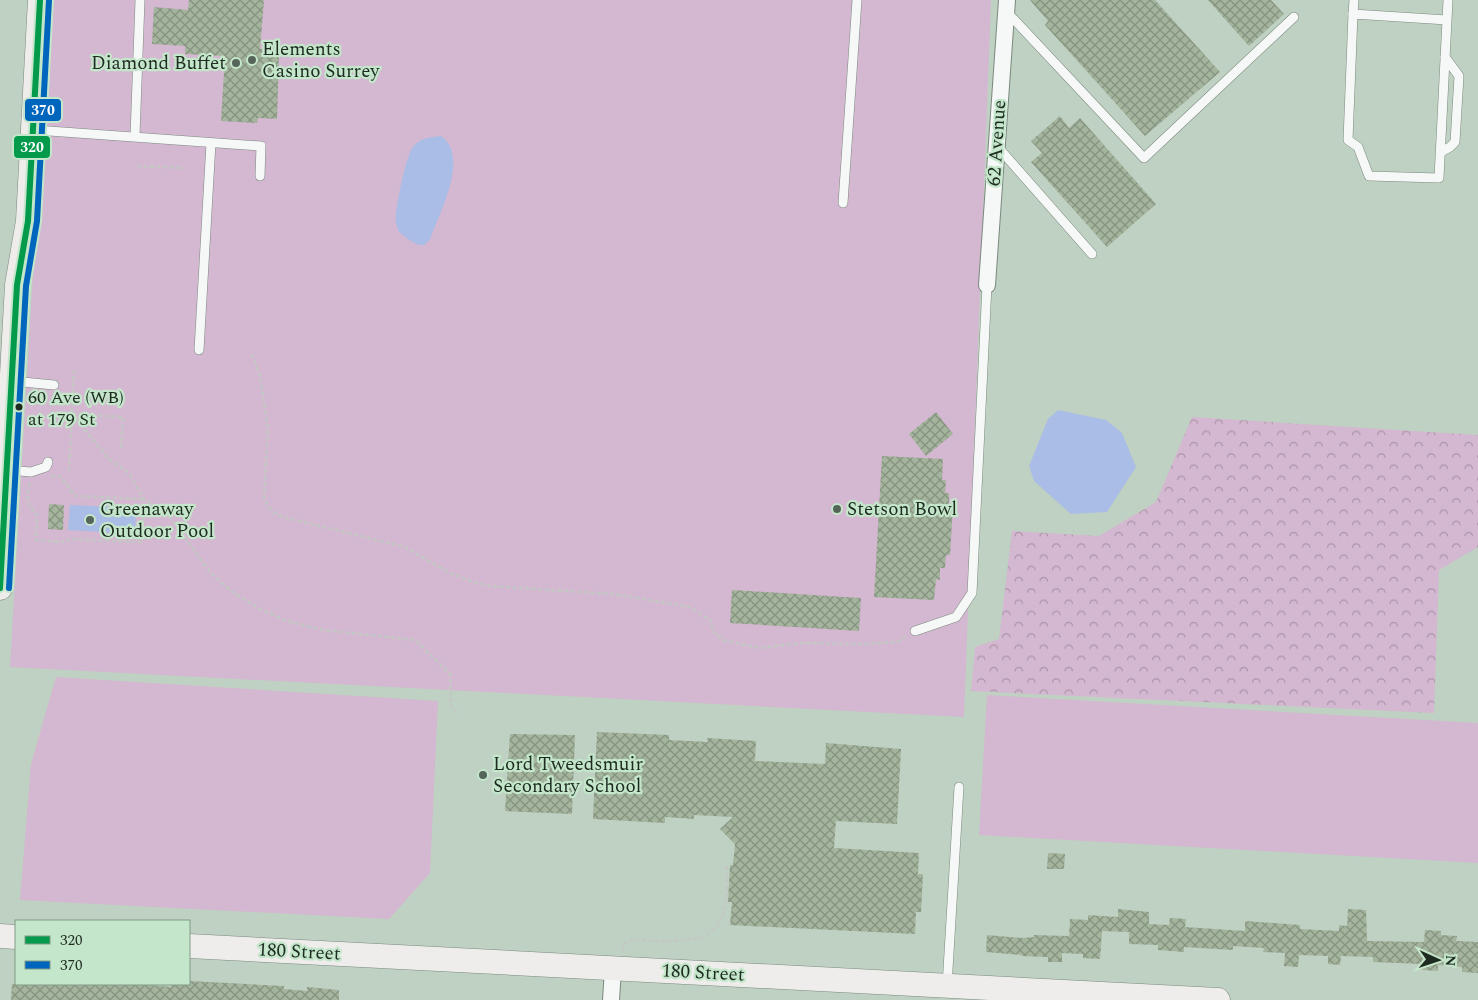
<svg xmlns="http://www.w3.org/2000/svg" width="1478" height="1000" font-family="Spectral,serif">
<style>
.green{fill:#d4b7d0}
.forest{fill:url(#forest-crowns)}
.water{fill:#a9bde7}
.building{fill:url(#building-cross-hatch)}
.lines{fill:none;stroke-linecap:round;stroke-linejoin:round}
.lane-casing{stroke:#7b897e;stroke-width:10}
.street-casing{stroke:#7b897e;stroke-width:18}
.secondary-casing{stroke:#7b897e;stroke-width:25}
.path{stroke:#c3c8c5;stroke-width:2.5;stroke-dasharray:4 2.5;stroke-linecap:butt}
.lane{stroke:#f5f8f6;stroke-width:9}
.street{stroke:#f5f8f6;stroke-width:16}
.secondary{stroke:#eeedeb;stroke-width:24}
.bus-1-casing{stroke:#c4e6cb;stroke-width:10}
.bus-2-casing{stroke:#c4e6cb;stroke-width:10}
.bus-1{stroke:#039a4c;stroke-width:6}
.bus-2{stroke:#0065bd;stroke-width:6}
.poi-dot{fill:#566559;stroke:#c4e6cb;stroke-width:2}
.bus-dot{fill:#1e2b21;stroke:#c4e6cb;stroke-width:2}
.labels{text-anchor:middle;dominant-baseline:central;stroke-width:4.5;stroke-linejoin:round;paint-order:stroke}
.bus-label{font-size:18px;fill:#1e2b21;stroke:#c4e6cb;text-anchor:start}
.poi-label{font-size:19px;fill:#1e2b21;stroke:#c4e6cb;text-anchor:start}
.street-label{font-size:19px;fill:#1e2b21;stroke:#c4e6cb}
.line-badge{stroke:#c4e6cb;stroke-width:2}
.badge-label{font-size:14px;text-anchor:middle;font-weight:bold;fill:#fff}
</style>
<defs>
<pattern id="forest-crowns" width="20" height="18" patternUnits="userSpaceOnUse" patternTransform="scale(1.25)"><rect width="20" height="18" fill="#d4b7d0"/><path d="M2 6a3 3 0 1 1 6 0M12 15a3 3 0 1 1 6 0" fill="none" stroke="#ab95a8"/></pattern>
<pattern id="building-cross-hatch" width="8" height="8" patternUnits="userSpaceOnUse" patternTransform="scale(1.25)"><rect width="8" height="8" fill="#a4b49d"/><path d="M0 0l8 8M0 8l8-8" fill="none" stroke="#859380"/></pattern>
</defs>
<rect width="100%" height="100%" fill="#bfd1c2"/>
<g class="green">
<polygon points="49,0 991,0 964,717 10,667"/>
<polygon points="56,677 438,701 430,873 389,919 20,900 31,764"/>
<polygon points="987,695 1478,723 1478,863 979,835"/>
</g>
<polygon class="forest" points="1192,417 1478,435 1478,547 1439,570 1434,713 971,691 975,647 999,639 1012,531 1099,536 1156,502"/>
<g class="water">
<path d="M 441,136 C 470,156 440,212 431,237 C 429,240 427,244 423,245 C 417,247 401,235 398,230 C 396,225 395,219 396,214 C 397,203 406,155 413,147 C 419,138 431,137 441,136 Z"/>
<polygon points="1058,410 1106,420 1122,433 1136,467 1107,512 1071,514 1034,481 1029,466 1048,419"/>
<polygon points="70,505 136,508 135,534 68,530"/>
</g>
<g class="building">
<polygon points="189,0 264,0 260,49 263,49 262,54 279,55 277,119 258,118 257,123 221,121 225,56 185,54 185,46 152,44 154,7 188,10"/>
<polygon points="1030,0 1155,0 1220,72 1145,136 1045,25 1048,21"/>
<polygon points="1208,0 1271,0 1284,14 1249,46"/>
<polygon points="1060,116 1069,128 1080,118 1156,204 1107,247 1031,162 1042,153 1031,141"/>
<polygon points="936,412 953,434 926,456 909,434"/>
<polygon points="882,456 943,459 942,480 946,480 945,493 949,493 949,505 953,506 950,555 946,555 945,568 940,568 940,580 936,579 934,600 874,597"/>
<polygon points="49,504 64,505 63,530 48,529"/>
<polygon points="732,590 861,598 859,631 730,623"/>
<polygon points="597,732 669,735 669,740 708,742 707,738 756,741 755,761 825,764 826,743 901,749 897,824 836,821 834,848 919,853 918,874 923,874 921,912 916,912 915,934 730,925 732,902 728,902 730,865 733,865 735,844 720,829 733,817 694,815 694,819 665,817 665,823 593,819"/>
<polygon points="510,734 575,735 572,814 505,811"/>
<polygon points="1048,853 1065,854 1064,869 1047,869"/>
<polygon points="1118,909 1149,912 1149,924 1169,925 1170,918 1186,919 1185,927 1245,931 1245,921 1300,925 1300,929 1339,931 1339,925 1347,926 1348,909 1366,910 1367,941 1424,942 1425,930 1441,931 1441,935 1457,936 1456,941 1478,942 1478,973 1462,972 1462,967 1438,965 1438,971 1422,970 1422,964 1373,962 1373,957 1341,956 1340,965 1328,964 1328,956 1299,955 1298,967 1284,966 1285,953 1263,952 1264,948 1233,946 1233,950 1184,947 1184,952 1158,950 1158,945 1129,944 1129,932 1102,931 1100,959 1083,958 1083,954 1062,953 1062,962 1048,962 1048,957 1021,956 1022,955 986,952 987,935 1022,938 1034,937 1034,935 1069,936 1070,919 1088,920 1088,915 1118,917"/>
<polygon points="189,981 284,986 284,989 307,991 307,987 339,990 339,1000 11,1000 12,984 133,985 133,984 150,984 150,985 171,987 171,984 189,984"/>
</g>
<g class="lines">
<g class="lane-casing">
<g id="lane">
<polyline points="1006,11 1144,158 1294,17"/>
<polyline points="1353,14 1354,0"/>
<polyline points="1447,20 1353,14 1348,140 1358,147 1369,176 1439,178 1448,0"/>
<polyline points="35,130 261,146 260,176"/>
<polyline points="135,136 140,0"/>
<polyline points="997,146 1092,254"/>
<polyline points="1441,152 1450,147 1455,142 1459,76 1445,57"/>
<polyline points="843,203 857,0"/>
<polyline points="199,350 211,143"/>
<polyline points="12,381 54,385"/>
<polyline points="8,470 31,472 46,467 48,462"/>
<polyline points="915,631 956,617 972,593 987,285"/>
<polyline points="947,986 959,787"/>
</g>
</g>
<g class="street-casing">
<g id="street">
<polyline points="987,285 1007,0"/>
<polyline points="611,1000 613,969"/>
</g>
</g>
<g class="secondary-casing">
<g id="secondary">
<polyline points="0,588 17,285 28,221 40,0"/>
<polyline points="0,936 16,937"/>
<polyline points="189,946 1218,1000"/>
</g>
</g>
<g class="path">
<polyline points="137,166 184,168"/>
<path d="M 252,354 L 260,376 L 268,429 L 264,496 C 267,508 272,512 283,517 L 405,547 L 450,573 L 473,582 L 490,586 L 613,594 L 690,607 L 710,620 L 713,631 L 723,640 L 759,648 L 803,643 L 864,644 L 897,642 L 906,636"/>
<polyline points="72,414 109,459 129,473 143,498 168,515 211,573 231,591 258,608 287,621 323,630 415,640 450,674 451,705 457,713"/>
<polyline points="72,414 123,417 121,448"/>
<polyline points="69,471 74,371"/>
<polyline points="51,476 61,477 75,496 144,499"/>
<path d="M 30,483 C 26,496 27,506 37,515 L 36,540 L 63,542 L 69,539 L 142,542 L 144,499"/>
<path d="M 623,951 L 624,944 L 627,941 C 656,938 709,952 723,915 C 728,902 726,879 727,865"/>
</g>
<use href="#lane" class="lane"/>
<use href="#street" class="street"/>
<use href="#secondary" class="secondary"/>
<g class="bus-1-casing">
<polyline id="bus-1" points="0,588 17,285 28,221 40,0"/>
</g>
<g class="bus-2-casing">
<polyline id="bus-2" points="9,588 26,286 37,221 49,0"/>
</g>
<use href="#bus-1" class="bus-1"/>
<use href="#bus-2" class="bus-2"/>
</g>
<g class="poi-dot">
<circle cx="252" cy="60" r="5"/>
<circle cx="236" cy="63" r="5"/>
<circle cx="837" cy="509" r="5"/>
<circle cx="90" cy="520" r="5"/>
<circle cx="483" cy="775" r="5"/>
</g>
<circle class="bus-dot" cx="19" cy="407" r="4.5"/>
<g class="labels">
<g class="bus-label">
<text x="28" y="397">60 Ave (WB)<tspan x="28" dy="22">at 179 St</tspan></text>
</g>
<g class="poi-label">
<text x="262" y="49">Elements<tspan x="262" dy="22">Casino Surrey</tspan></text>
<text x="226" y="63" text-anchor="end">Diamond Buffet</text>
<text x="100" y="509">Greenaway<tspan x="100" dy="22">Outdoor Pool</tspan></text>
<text x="847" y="509">Stetson Bowl</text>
<text x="493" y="764">Lord Tweedsmuir<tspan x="493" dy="22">Secondary School</tspan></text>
</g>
<g class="street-label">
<text transform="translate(997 143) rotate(-86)">62 Avenue</text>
<text transform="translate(299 952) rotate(3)">180 Street</text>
<text transform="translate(703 973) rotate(3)">180 Street</text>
</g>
</g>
<g class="line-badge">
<rect x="24" y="98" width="38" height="24" rx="5" fill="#0065bd"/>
<rect x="13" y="135" width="38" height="24" rx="5" fill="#039a4c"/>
</g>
<g class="badge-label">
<text x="43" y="115">370</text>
<text x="32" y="152">320</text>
</g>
<rect x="15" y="920" width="175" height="65" fill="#c4e6cb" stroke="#829b87"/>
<rect x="25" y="936" width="25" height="8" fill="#039a4c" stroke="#829b87"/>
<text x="60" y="945" font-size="15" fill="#1e2b21">320</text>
<rect x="25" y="961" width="25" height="8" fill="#0065bd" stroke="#829b87"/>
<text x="60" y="970" font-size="15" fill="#1e2b21">370</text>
<g transform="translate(1438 960) rotate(93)" stroke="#c4e6cb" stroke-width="4" paint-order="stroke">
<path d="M0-4L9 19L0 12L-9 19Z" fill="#1e2b21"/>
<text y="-8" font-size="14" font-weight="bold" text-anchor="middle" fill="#1e2b21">N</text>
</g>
</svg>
